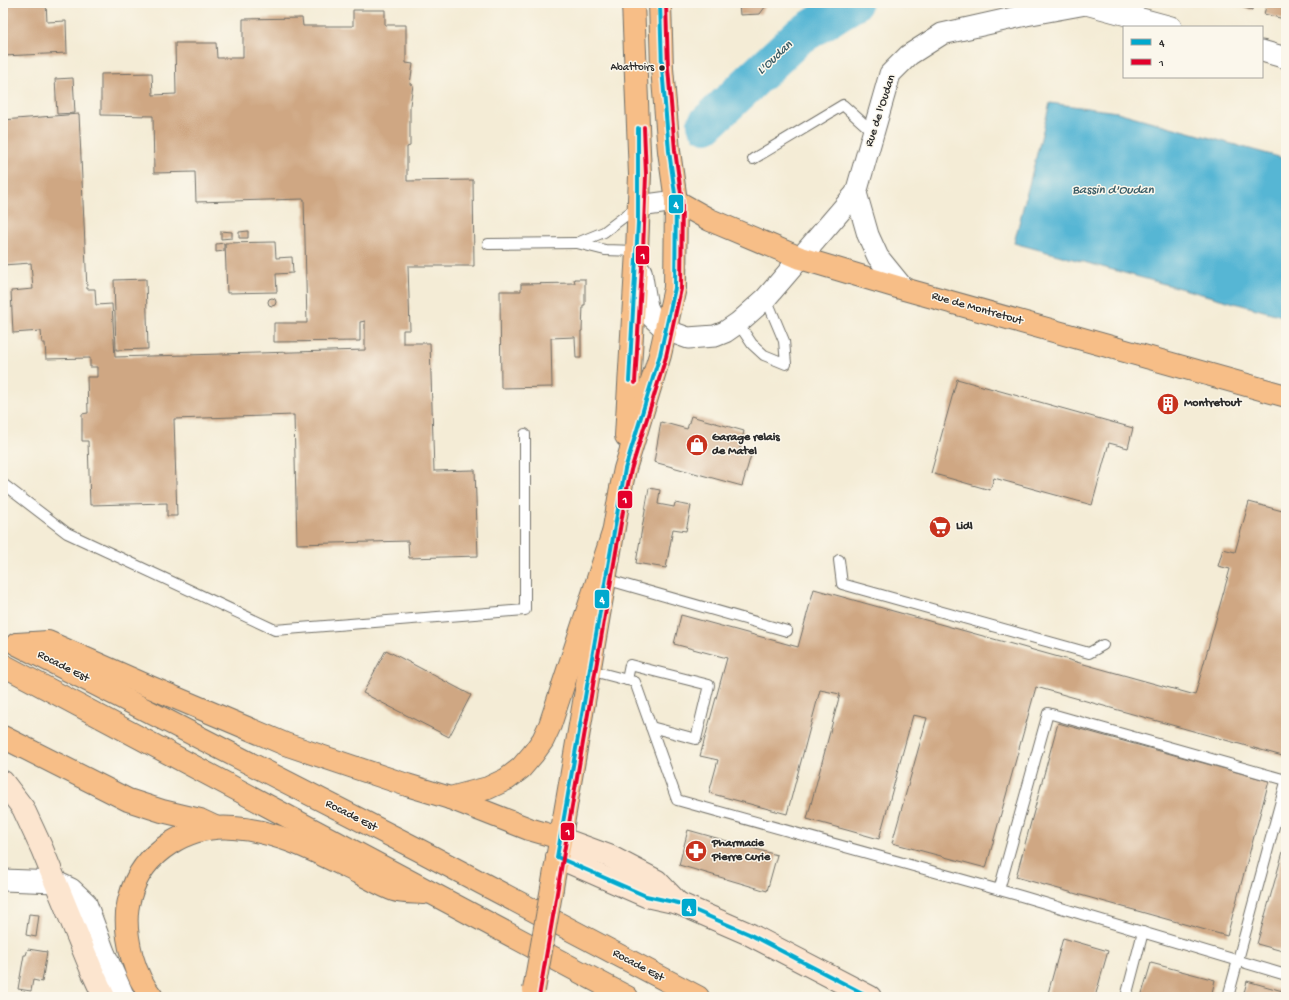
<svg xmlns="http://www.w3.org/2000/svg" width="1289" height="1000" font-family="'Gochi Hand',sans-serif">
<style>
.water{fill:#56b6d4;stroke:#407080}
.lines{fill:none;stroke-linecap:round;stroke-linejoin:round}
.river{stroke:#56b6d4;stroke-width:38}
.building{fill:#cfa783}
.lane-casing{stroke:#716f67;stroke-width:12}
.street-casing{stroke:#716f67;stroke-width:23}
.secondary-casing{stroke:#716f67;stroke-width:24}
.primary-casing{stroke:#716f67;stroke-width:24}
.highway-casing{stroke:#716f67;stroke-width:24}
.lane{stroke:#fff;stroke-width:10}
.street{stroke:#fff;stroke-width:21}
.secondary{stroke:#fce5cf;stroke-width:22}
.primary{stroke:#f7be87;stroke-width:22}
.highway{stroke:#f7be87;stroke-width:22}
.primary-bridge-casing{stroke:#716f67;stroke-width:24;stroke-linecap:butt}
.primary-bridge{stroke:#f7be87;stroke-width:22}
.bus-1-casing{stroke:#fbf7ec;stroke-width:7}
.bus-2-casing{stroke:#fbf7ec;stroke-width:7}
.bus-1{stroke:#00a9ce;stroke-width:4}
.bus-2{stroke:#e4002b;stroke-width:4}
.bus-dot{fill:#2b2b2b;stroke:#fbf7ec;stroke-width:1.5}
.labels{text-anchor:middle;dominant-baseline:central;stroke-width:3;stroke-linejoin:round;paint-order:stroke}
.bus-label{font-size:11px;fill:#2b2b2b;stroke:#fbf7ec;text-anchor:end}
.street-label{font-size:12px;fill:#2b2b2b;stroke:#fbf7ec}
.poi-label{font-size:12px;font-weight:bold;fill:#2b2b2b;stroke:#fbf7ec;text-anchor:start}
.water-label{font-size:13px;font-style:italic;fill:#3a5c66;stroke:#fbf7ec}
.line-badge{stroke:#fbf7ec;stroke-width:1.5}
.badge-label{font-size:11px;text-anchor:middle;font-weight:bold;fill:#fff}
</style>
<rect width="100%" height="100%" fill="#fbf7ec"/>
<filter id="ink" filterUnits="userSpaceOnUse"><feTurbulence type="fractalNoise" baseFrequency=".025" numOctaves="2"/><feDisplacementMap in="SourceGraphic" scale="8" xChannelSelector="R" yChannelSelector="G"/><feConvolveMatrix kernelMatrix="1 2 1 2 8 2 1 2 1" color-interpolation-filters="sRGB"/></filter>
<filter id="wash" filterUnits="userSpaceOnUse"><feTurbulence type="fractalNoise" baseFrequency=".012" numOctaves="4" result="noise"/><feDisplacementMap in="SourceGraphic" scale="16" xChannelSelector="R" yChannelSelector="G"/><feGaussianBlur stdDeviation="0.9" result="paint"/><feColorMatrix in="noise" values="0 0 0 0 0 0 0 0 0 0 0 0 0 0 0 0 0 1.4 0 .05"/><feComposite in="paint" operator="in"/></filter>
<g filter="url(#wash)">
<rect width="100%" height="100%" fill="#f4ecd6"/>
<polygon class="water" points="1050,103 1117,112 1286,159 1286,317 1014,243"/>
<g class="lines">
<polyline class="river" points="706,124 798,37 853,3"/>
</g>
<g id="blocks">
<g class="building">
<polygon points="3,3 46,3 47,22 66,21 67,53 3,56"/>
<polygon points="739,3 768,3 760,14 740,15"/>
<polygon points="1234,3 1254,3 1252,10 1233,5"/>
<polygon points="1267,3 1286,3 1286,17 1284,17 1284,19 1264,14"/>
<polygon points="353,10 385,10 385,25 406,25 406,63 413,64 410,84 413,85 410,105 410,146 407,147 407,181 473,180 474,266 408,266 410,330 403,330 403,343 430,343 434,471 475,470 478,556 409,558 408,541 297,544 294,415 174,419 177,516 167,516 167,503 90,505 88,441 82,441 82,414 88,413 87,377 97,377 97,367 90,367 90,358 46,359 45,343 42,343 41,331 13,333 11,291 33,289 31,263 3,265 3,120 79,114 87,289 95,289 96,305 112,304 115,357 365,350 365,321 360,322 360,341 274,342 274,323 307,323 304,199 196,202 195,172 154,173 153,116 101,115 101,74 152,73 153,95 176,94 175,43 216,43 217,58 243,58 243,19 302,18 303,26 353,26"/>
<polygon points="73,78 75,113 57,114 55,79"/>
<polygon points="221,231 232,232 232,238 221,239"/>
<polygon points="248,231 248,238 239,238 239,232"/>
<polygon points="275,242 276,258 292,257 293,273 276,274 277,292 227,293 225,243"/>
<polygon points="224,243 224,251 216,252 216,244"/>
<polygon points="146,279 148,349 116,350 114,280"/>
<polygon points="574,279 585,279 585,305 583,305 582,331 581,331 581,358 576,358 575,337 551,338 552,387 501,388 500,291 521,291 521,284 575,283"/>
<circle cx="272" cy="302" r="4"/>
<polygon points="957,379 1133,428 1128,448 1109,443 1092,505 994,478 990,490 931,473"/>
<polygon points="1163,398 1176,402 1173,409 1161,406"/>
<polygon points="691,416 744,431 739,452 751,455 742,486 654,462 661,422 687,429"/>
<polygon points="649,488 660,490 658,504 674,507 675,503 691,506 686,531 673,529 666,568 636,563"/>
<polygon points="1249,502 1286,512 1286,757 1036,687 986,868 892,843 927,718 913,715 879,839 807,819 840,694 820,690 787,814 709,793 718,760 700,756 727,658 674,644 681,615 798,647 814,589 1195,695 1230,569 1218,566 1223,549 1235,552"/>
<polygon points="386,650 471,695 449,737 363,693"/>
<polygon points="1058,723 1269,781 1227,936 1016,877"/>
<polygon points="688,830 777,855 767,891 679,865"/>
<polygon points="1286,841 1286,952 1257,944"/>
<polygon points="29,914 39,915 36,937 26,935"/>
<polygon points="1063,938 1108,951 1095,997 1047,997"/>
<polygon points="28,949 47,952 42,982 33,980 31,991 18,989 24,955 26,955"/>
<polygon points="1151,963 1215,980 1211,997 1141,997"/>
<polygon points="1247,981 1286,992 1286,997 1243,997"/>
</g>
</g>
</g>
<g filter="url(#ink)">
<use href="#blocks" fill-opacity="0" stroke="#716f67" stroke-width="1"/>
<g class="lines">
<g class="lane-casing">
<g id="lane">
<polyline points="753,159 843,105 873,132"/>
<polyline points="637,207 604,232 577,243 605,250 637,251"/>
<polyline points="488,244 577,243"/>
<polyline points="738,323 752,344 764,355 786,364 784,341 766,298"/>
<polyline points="3,484 67,533 275,630 525,610 525,434"/>
<polyline points="839,560 842,584 1089,653 1103,645"/>
<polyline points="605,579 787,631"/>
<polyline points="589,670 635,682 677,800 1021,896 1286,975"/>
<polyline points="627,680 630,665 709,685 696,739 651,727"/>
<polyline points="999,890 1048,713 1286,780"/>
<polyline points="1126,997 1143,932"/>
<polyline points="1228,997 1286,782"/>
</g>
</g>
<g class="street-casing">
<g id="street">
<polyline points="1262,51 1286,58"/>
<polyline points="856,193 868,235 878,257 904,289"/>
<polyline points="639,206 676,201"/>
<polyline points="641,271 647,307 652,317 666,330 688,338 715,336 725,332 738,323 766,298 856,193 890,74 909,55 942,34 1026,15 1086,4 1171,27"/>
<polyline points="3,880 56,882 71,889 86,903 104,952 124,997"/>
</g>
</g>
<g class="secondary-casing">
<g id="secondary">
<polyline points="3,782 23,808 42,849 92,971 104,997"/>
<polyline points="560,838 609,856 657,881 678,903"/>
<polyline points="557,857 646,896 678,903 749,934 870,997"/>
</g>
</g>
<g class="primary-casing">
<g id="primary">
<polyline points="676,201 710,220 800,258 904,289 1286,396"/>
<polyline points="626,436 637,251 640,175 633,3"/>
<polyline points="552,888 620,493 625,469 660,355 675,288 676,201 669,151 662,68 660,3"/>
</g>
</g>
<g class="highway-casing">
<g id="highway">
<polyline points="17,644 48,642 150,687 285,744 407,785 450,798 488,788 507,779 521,768 533,754 543,740 550,725 612,536"/>
<polyline points="17,644 419,850 698,997"/>
<polyline points="3,665 627,997"/>
<polyline points="3,737 128,800 162,811 200,820 215,827"/>
<polyline points="450,798 529,829 560,838"/>
<path d="M 152,997 C 142,985 136,971 132,957 C 127,938 124,916 130,897 C 142,851 189,824 234,828 C 279,831 319,853 359,873 C 370,878 382,886 394,890 C 403,893 415,892 424,893"/>
</g>
</g>
<use href="#lane" class="lane"/>
<use href="#street" class="street"/>
<use href="#secondary" class="secondary"/>
<use href="#primary" class="primary"/>
<use href="#highway" class="highway"/>
<g class="primary-bridge-casing">
<polyline id="primary-bridge" points="534,990 552,888"/>
</g>
<use href="#primary-bridge" class="primary-bridge"/>
<g class="bus-1-casing">
<g id="bus-1">
<polyline points="660,3 662,68 669,151 676,201 675,288 660,355 625,469 557,857 646,896 678,903 749,934 870,997"/>
<polyline points="629,381 638,223 638,128"/>
</g>
</g>
<g class="bus-2-casing">
<g id="bus-2">
<polyline points="635,383 643,251 646,175 644,127"/>
<polyline points="539,997 626,494 631,470 666,357 681,289 682,201 675,150 668,68 666,3"/>
</g>
</g>
<use href="#bus-1" class="bus-1"/>
<use href="#bus-2" class="bus-2"/>
</g>
</g>
<defs>
<g id="building-disc" transform="scale(1.15)"><circle r="9.5" fill="#c8321e" stroke="#fbf7ec"/><path d="M-4-6H4V6H1V3H-1V6H-4ZM-2.5-4.3h1.7v1.8h-1.7ZM.8-4.3h1.7v1.8H.8ZM-2.5-1h1.7V.8h-1.7ZM.8-1h1.7V.8H.8Z" fill="#fff"/></g>
<g id="shop-disc" transform="scale(1.15)"><circle r="9.5" fill="#c8321e" stroke="#fbf7ec"/><path d="M-5-2.5h2.3a2.7 3.5 0 0 1 5.4 0H5L5.5 6h-11ZM-1.5-2.5h3a1.5 2.3 0 0 0-3 0Z" fill="#fff"/></g>
<g id="supermarket-disc" transform="scale(1.15)"><circle r="9.5" fill="#c8321e" stroke="#fbf7ec"/><path d="M-6-5.5h2.5l.6 2H6L4.5 2H-2.5L-4.4-4H-6ZM-1.5 3.2a1.3 1.3 0 1 0 .1 0ZM3 3.2a1.3 1.3 0 1 0 .1 0Z" fill="#fff"/></g>
<g id="pharmacy-disc" transform="scale(1.15)"><circle r="9.5" fill="#c8321e" stroke="#fbf7ec"/><path d="M-2-6h4v4h4v4h-4v4h-4v-4h-4v-4h4Z" fill="#fff"/></g>
</defs>
<g fill-rule="evenodd">
<use href="#building-disc" x="1168" y="404"/>
<use href="#shop-disc" x="697" y="445"/>
<use href="#supermarket-disc" x="940" y="527"/>
<use href="#pharmacy-disc" x="696" y="851"/>
</g>
<circle class="bus-dot" cx="662" cy="68" r="3.5"/>
<g class="labels">
<g class="bus-label">
<text x="654" y="68">Abattoirs</text>
</g>
<g class="street-label">
<text transform="translate(881 111) rotate(-72)">Rue de l'Oudan</text>
<text transform="translate(977 309) rotate(16)">Rue de Montretout</text>
<text transform="translate(63 667) rotate(27)">Rocade Est</text>
<text transform="translate(351 816) rotate(27)">Rocade Est</text>
<text transform="translate(638 966) rotate(28)">Rocade Est</text>
</g>
<g class="poi-label">
<text x="1184" y="404">Montretout</text>
<text x="712" y="438">Garage relais<tspan x="712" dy="14">de Matel</tspan></text>
<text x="956" y="527">Lidl</text>
<text x="712" y="844">Pharmacie<tspan x="712" dy="14">Pierre Curie</tspan></text>
</g>
<g class="water-label">
<text transform="translate(775 58) rotate(-43)">L'Oudan</text>
<text x="1113" y="190">Bassin d'Oudan</text>
</g>
</g>
<g class="line-badge">
<rect x="668" y="194" width="16" height="20" rx="4" fill="#00a9ce"/>
<rect x="635" y="245" width="15" height="20" rx="4" fill="#e4002b"/>
<rect x="617" y="490" width="16" height="19" rx="4" fill="#e4002b"/>
<rect x="594" y="589" width="16" height="20" rx="4" fill="#00a9ce"/>
<rect x="560" y="822" width="15" height="19" rx="4" fill="#e4002b"/>
<rect x="681" y="898" width="16" height="19" rx="4" fill="#00a9ce"/>
</g>
<g class="badge-label">
<text x="676" y="208">4</text>
<text x="643" y="259">1</text>
<text x="625" y="503">1</text>
<text x="602" y="603">4</text>
<text x="568" y="835">1</text>
<text x="689" y="912">4</text>
</g>
<rect width="1289" height="1000" fill="none" stroke="#fbf7ec" stroke-width="16"/>
<rect x="1123" y="26" width="140" height="52" fill="#fbf7ec" stroke="#a8a59f"/>
<rect x="1131" y="39" width="20" height="6" fill="#00a9ce" stroke="#a8a59f"/>
<text x="1159" y="46" font-size="12" fill="#2b2b2b">4</text>
<rect x="1131" y="59" width="20" height="6" fill="#e4002b" stroke="#a8a59f"/>
<text x="1159" y="66" font-size="12" fill="#2b2b2b">1</text>
</svg>
